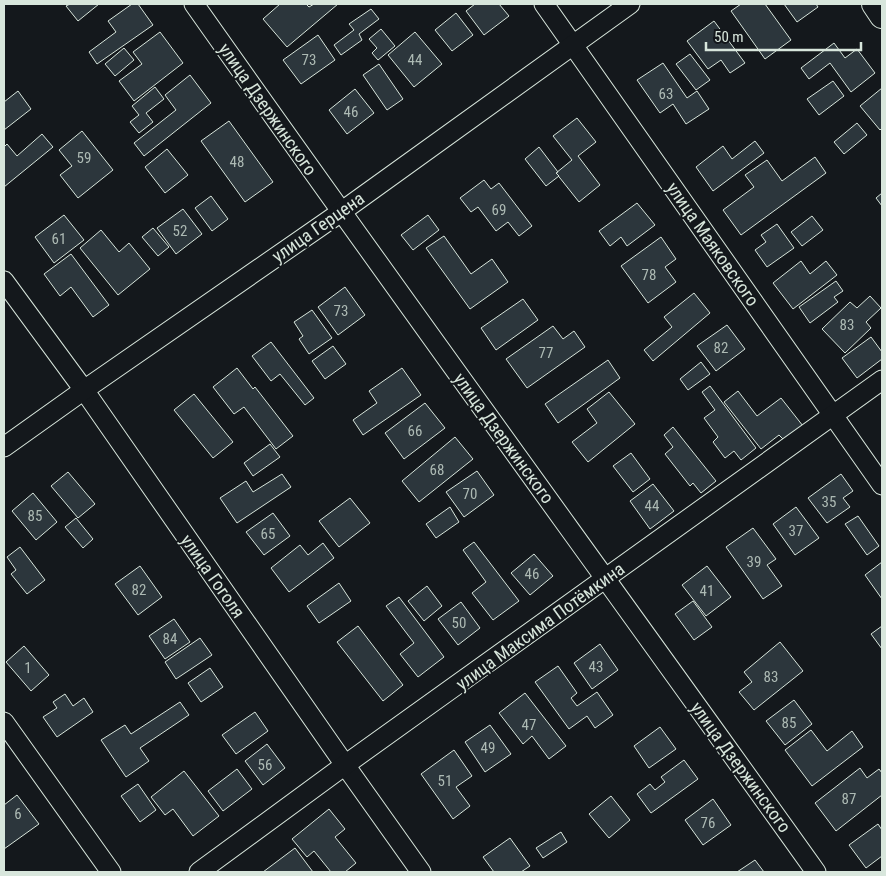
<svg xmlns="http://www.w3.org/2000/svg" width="886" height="876" font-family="'Roboto Condensed',sans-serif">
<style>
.building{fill:#2c363c;stroke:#d8e6dc}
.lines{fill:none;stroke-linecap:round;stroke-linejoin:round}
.minor-casing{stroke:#d8e6dc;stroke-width:21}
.tertiary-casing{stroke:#d8e6dc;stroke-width:26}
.minor{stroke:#14181c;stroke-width:19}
.tertiary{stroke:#14181c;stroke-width:24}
.labels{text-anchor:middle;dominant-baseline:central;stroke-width:4;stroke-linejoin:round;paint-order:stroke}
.number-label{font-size:15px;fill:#adbab4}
.street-label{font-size:18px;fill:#d8e6dc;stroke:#14181c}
</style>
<rect width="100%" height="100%" fill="#14181c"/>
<g class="building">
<polygon points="70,4 99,4 78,21 66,6"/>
<polygon points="132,4 138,4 153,25 97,64 89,52 116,32 108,21"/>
<polygon points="280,4 306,4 309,7 314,4 338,4 287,47 263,19"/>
<polygon points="475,4 499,4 509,16 484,35 466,11"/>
<polygon points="741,4 765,4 791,40 765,59 731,11"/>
<polygon points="784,4 816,4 818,7 797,22"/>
<polygon points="371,9 379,19 359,34 362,40 341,55 334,45 354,30 349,24"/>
<polygon points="456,13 473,35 452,51 435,30"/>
<polygon points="714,21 745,63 730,73 721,60 708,69 687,41"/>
<polygon points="381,29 395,46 378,60 372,53 377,48 369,39"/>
<polygon points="160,32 183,63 134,101 119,81 142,64 133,52"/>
<polygon points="415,32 442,64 414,87 388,55"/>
<polygon points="318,35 335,60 301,84 283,60"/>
<polygon points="834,43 845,58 857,49 875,73 851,92 830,63 809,79 801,68"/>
<polygon points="124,48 134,60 115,76 105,64"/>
<polygon points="690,54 710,80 696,90 676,64"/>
<polygon points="663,63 687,98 697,91 709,109 686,124 673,104 660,113 637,80"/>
<polygon points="379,64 403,99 387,110 363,75"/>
<polygon points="190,75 211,103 144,156 134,143 176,110 165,95"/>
<polygon points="833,81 844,96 819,115 807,99"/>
<polygon points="155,87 164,99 146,113 153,122 139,133 130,122 139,115 132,106"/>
<polygon points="882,88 882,128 880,130 860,106"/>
<polygon points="355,89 374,113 347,134 329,110"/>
<polygon points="18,91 31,109 4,130 4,102"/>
<polygon points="577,118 596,142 578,156 600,185 579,202 556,173 572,160 553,136"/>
<polygon points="229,121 273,182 245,202 201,141"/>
<polygon points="857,123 867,135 844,154 834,142"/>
<polygon points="82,131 113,170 78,198 60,175 72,166 59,150"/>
<polygon points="42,134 53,147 4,187 4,147 7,144 17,156"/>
<polygon points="755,141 764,153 713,191 696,167 723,146 732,159"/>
<polygon points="539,147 558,172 556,173 559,176 546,186 525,159"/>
<polygon points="167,149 188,175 165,193 145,167"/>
<polygon points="815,157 826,173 741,235 723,210 754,187 745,175 767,160 782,181"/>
<polygon points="484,180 491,189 499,183 532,226 519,236 508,222 496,231 478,207 471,212 460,198"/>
<polygon points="882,193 882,206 876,198"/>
<polygon points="211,196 228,219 212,231 195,208"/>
<polygon points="637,203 655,225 627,246 621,237 610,246 599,231"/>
<polygon points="183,209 202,234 176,254 157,228"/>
<polygon points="64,215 84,240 54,263 35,237"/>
<polygon points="428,215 439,230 413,250 401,235"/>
<polygon points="812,216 823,230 802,246 791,232"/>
<polygon points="777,224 794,248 767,267 755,250 766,242 761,235"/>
<polygon points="153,228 169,247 158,256 142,237"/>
<polygon points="101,230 119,252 129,243 150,269 118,295 80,248"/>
<polygon points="444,236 471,274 492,259 508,282 470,309 426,248"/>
<polygon points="661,237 676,259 665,267 676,282 648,303 621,266"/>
<polygon points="71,254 109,305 93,317 71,287 60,296 44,274"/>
<polygon points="801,261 810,274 826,261 837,275 793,309 773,283"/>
<polygon points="836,281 843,291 834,297 838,302 810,323 799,307"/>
<polygon points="345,287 365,315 338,335 318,307"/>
<polygon points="694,293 710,313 653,361 644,350 672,327 664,317"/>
<polygon points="870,296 881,308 866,322 871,328 845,353 822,329 850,302 857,308"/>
<polygon points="523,299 538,320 496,350 481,328"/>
<polygon points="312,310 332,338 309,354 299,339 303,336 294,322"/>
<polygon points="727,325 745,349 716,371 697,346"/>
<polygon points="553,326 563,339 574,331 585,347 527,388 506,359"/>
<polygon points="871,337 882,352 882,359 857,378 842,358"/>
<polygon points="271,342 314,398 305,405 280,374 271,381 252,356"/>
<polygon points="333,346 346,364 325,379 312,361"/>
<polygon points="608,360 620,378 558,423 545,404"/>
<polygon points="701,362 710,374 688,390 680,379"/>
<polygon points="237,368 253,389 255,387 293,436 276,449 244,407 234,414 213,387"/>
<polygon points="402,368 421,395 363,435 353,420 377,403 369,391"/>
<polygon points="710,386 756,448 741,460 734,451 725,458 713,442 718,437 704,418 715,410 702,392"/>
<polygon points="738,391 757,416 781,398 803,426 784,440 779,435 761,449 724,402"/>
<polygon points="609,392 635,424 588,462 572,442 597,423 587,409"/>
<polygon points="194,394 233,442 213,458 174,410"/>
<polygon points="425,403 445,428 404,459 385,433"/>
<polygon points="673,427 716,481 701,493 693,483 690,486 665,454 673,447 664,435"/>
<polygon points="455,437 473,459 419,502 402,481"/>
<polygon points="270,444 280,457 253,476 244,463"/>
<polygon points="631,453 650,479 633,492 613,466"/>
<polygon points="477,471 494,495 464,517 446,492"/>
<polygon points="68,472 95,504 78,518 51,486"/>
<polygon points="282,474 291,487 237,523 220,498 246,481 253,492"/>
<polygon points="841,474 853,491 843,498 850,507 827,523 808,498"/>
<polygon points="653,484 674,511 650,529 630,501"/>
<polygon points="33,493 57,522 36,540 12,511"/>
<polygon points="350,498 370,523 339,547 319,521"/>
<polygon points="450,507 459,522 436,538 426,524"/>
<polygon points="796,507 819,538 795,555 773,524"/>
<polygon points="273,513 290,536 264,555 246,532"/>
<polygon points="858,516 879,546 867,555 845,524"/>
<polygon points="76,518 93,539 83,548 65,527"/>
<polygon points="753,528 776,559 767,565 782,586 763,599 726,547"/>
<polygon points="474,542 519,601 493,620 472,593 486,582 463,550"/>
<polygon points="323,543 334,558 289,592 271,568 300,545 308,555"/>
<polygon points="20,547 45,580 27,594 11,574 16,570 7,557"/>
<polygon points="534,554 553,576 530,595 511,573"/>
<polygon points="882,562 882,599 865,575"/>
<polygon points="140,566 162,597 138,615 115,584"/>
<polygon points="707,566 731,597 706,616 682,585"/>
<polygon points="339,583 351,601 319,623 307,606"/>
<polygon points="427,586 442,606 424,621 408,601"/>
<polygon points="399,597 444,657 418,677 400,654 414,643 386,606"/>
<polygon points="693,601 712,627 694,640 675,614"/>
<polygon points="461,602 480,628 458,645 438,619"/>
<polygon points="174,619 190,642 165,659 149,636"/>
<polygon points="358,626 403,685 383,701 337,642"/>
<polygon points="882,626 882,649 871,634"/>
<polygon points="200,638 212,655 176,679 165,662"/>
<polygon points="780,642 803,671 754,710 739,692 752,682 744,672"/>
<polygon points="600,644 618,670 592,689 574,663"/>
<polygon points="24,646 49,675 31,691 6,662"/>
<polygon points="558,666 577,693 571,698 577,706 597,692 613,715 595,728 587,716 569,729 535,682"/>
<polygon points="210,668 223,687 201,702 188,683"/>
<polygon points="525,693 566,746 549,759 532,736 523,744 499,713"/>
<polygon points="65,694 73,706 84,698 93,712 57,737 43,717 57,708 53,702"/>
<polygon points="794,700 812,724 785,745 766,721"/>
<polygon points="180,702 189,715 140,748 149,761 126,777 101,740 125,725 131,734"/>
<polygon points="255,712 268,731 236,754 222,735"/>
<polygon points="490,725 511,754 485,772 465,742"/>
<polygon points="660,727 676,749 649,768 634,746"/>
<polygon points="811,730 827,751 852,731 863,747 812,786 785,750"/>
<polygon points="267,744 285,768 263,785 245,761"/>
<polygon points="454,750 472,776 456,787 470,806 453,819 421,774"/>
<polygon points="684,760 698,779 651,813 637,794 650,784 655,790 665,782 661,777"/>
<polygon points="860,768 867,778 879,769 882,773 882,795 836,831 815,803"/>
<polygon points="237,769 252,789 223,811 208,791"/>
<polygon points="184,771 219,816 193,836 173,809 165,815 151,797"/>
<polygon points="138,784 156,810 140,822 121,796"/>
<polygon points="17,795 39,824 4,849 4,805"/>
<polygon points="611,796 630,820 609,838 589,814"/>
<polygon points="713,799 731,825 703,845 685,820"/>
<polygon points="329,809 345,829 335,837 356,863 345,872 331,872 314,851 307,857 292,839"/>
<polygon points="878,824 882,830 882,856 866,868 849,845"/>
<polygon points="561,832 567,842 543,858 536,848"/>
<polygon points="510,838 530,866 521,872 494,872 483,857"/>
<polygon points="295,848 313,872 263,872"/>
<polygon points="755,860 764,872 737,872"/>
</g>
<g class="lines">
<g class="minor-casing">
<g id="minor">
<path d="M 194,4 C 399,295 609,582 816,872"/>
<polyline points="544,4 882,485"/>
<polyline points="4,281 84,390 345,765 421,872"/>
<polyline points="4,447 84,390 341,212 630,4"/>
<polyline points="4,722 111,872"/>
<polyline points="199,872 345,765 882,380"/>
</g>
</g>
<g class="tertiary-casing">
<polyline id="tertiary" points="874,4 882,16"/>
</g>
<use href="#minor" class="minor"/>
<use href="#tertiary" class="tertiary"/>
</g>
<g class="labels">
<g class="number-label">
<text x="309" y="60">73</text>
<text x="415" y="60">44</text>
<text x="666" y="94">63</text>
<text x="351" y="112">46</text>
<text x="84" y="158">59</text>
<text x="237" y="162">48</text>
<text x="499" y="210">69</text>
<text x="180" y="231">52</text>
<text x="59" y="239">61</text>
<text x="649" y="275">78</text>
<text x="341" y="311">73</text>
<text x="847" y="325">83</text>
<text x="721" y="348">82</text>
<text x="546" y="353">77</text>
<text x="415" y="431">66</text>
<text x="437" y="470">68</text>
<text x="470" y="494">70</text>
<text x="829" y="502">35</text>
<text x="652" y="506">44</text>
<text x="35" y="516">85</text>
<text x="796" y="531">37</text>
<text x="268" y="534">65</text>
<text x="754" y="562">39</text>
<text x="532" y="574">46</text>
<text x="139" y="590">82</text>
<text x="707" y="591">41</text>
<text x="459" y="623">50</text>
<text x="170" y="639">84</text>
<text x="596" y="667">43</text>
<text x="28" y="668">1</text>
<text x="771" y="677">83</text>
<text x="789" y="723">85</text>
<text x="529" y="725">47</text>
<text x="488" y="748">49</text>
<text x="265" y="765">56</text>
<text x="445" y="781">51</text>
<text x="849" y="799">87</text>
<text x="18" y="814">6</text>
<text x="708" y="823">76</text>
</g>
<g class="street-label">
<text transform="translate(268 109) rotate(55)">улица Дзержинского</text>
<text transform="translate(318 227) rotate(-35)">улица Герцена</text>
<text transform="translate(713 244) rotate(55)">улица Маяковского</text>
<text transform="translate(504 438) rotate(54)">улица Дзержинского</text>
<text transform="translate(213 576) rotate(55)">улица Гоголя</text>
<text transform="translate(540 626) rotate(-36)">улица Максима Потёмкина</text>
<text transform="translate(741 767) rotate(54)">улица Дзержинского</text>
</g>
</g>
<rect width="886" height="876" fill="none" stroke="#d8e6dc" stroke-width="10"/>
<path d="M706 42v8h155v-8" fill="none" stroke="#d8e6dc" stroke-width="2.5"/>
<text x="714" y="42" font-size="15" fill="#d8e6dc" stroke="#14181c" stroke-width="4" paint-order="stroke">50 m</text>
</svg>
